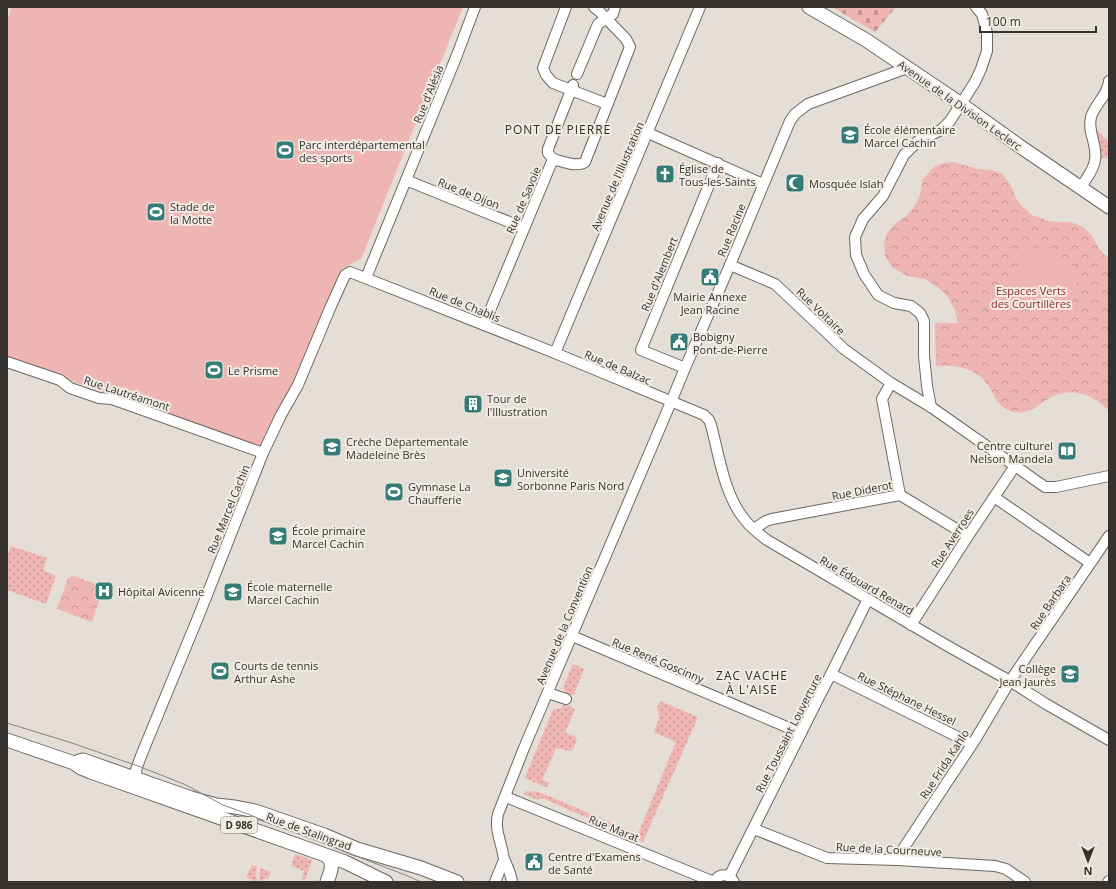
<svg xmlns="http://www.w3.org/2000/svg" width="1116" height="889" font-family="'Open Sans',sans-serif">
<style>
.grass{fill:url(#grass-dots)}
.cemetery{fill:url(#cemetery-stones)}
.park{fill:url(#park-crowns)}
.pitch{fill:#efb5b2}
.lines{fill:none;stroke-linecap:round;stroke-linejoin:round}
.minor-casing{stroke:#6d6760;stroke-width:12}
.major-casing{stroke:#6d6760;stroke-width:15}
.minor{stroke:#fff;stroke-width:10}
.major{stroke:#fff;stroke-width:13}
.tram{stroke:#88837e;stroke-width:1}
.labels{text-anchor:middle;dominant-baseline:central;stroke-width:4;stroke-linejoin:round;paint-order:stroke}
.shield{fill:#f2ebe3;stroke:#6e6a65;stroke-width:1}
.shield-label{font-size:10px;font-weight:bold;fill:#35322f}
.street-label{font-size:11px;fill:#35322f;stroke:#f2ebe3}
.poi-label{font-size:11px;fill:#35322f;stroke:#f2ebe3;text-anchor:start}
.park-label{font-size:11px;fill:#922d31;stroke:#f2ebe3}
.neighbourhood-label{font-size:12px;letter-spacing:1px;fill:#312c26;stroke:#f2ebe3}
</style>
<defs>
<pattern id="grass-dots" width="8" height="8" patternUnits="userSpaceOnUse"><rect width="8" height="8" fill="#efb5b2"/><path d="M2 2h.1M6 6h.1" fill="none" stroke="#c29491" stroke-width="1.8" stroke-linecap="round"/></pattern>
<pattern id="cemetery-stones" width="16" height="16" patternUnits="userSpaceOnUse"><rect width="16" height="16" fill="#efb5b2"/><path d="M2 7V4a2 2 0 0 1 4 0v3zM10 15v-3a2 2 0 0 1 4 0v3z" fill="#c29491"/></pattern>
<pattern id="park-crowns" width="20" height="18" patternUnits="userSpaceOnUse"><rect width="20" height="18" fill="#efb5b2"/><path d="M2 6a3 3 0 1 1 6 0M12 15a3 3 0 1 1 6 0" fill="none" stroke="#c29491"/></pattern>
</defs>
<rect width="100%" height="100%" fill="#e5ded6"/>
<g class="grass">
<polygon points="1092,125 1109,142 1109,158 1100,158"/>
<polygon points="11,546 47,558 43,570 56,576 46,604 7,590 7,557"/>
<polygon points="573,664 584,669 574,694 567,695 563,688"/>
<path d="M 660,701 L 698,717 L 643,842 L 542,798 L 538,800 L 523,794 L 526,791 L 539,792 L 638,834 L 676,742 L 654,732 C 657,723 662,718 657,709 Z"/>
<polygon points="564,703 575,709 565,733 575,736 577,740 573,749 570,751 556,748 542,780 550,783 548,786 545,787 525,778 553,710 562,708"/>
<polygon points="295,854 312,860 305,880 302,879 304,871 291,866"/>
<polygon points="252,865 257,867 256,876 257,882 246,877"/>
<polygon points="260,868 271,872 269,877 260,881 259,878"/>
</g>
<polygon class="cemetery" points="832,7 896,7 875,32"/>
<g class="park">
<path d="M 953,162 L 978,169 L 991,170 L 1002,174 L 1010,184 L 1016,198 L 1021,205 L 1032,215 L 1048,221 L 1060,222 L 1071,222 L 1083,227 L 1092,236 L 1099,249 L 1109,259 L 1109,411 C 1094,395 1074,387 1054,396 C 1040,402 1031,415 1015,412 C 998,409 996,397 988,385 C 975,367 956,365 936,366 L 935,323 L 958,323 L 955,310 L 947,296 L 940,289 L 925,279 L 907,276 L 892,267 L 885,256 L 884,244 L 887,233 L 896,223 L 906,216 L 914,207 L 920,195 L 923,179 L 935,166 L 944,163 Z"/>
<polygon points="74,576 104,587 92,622 57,609 68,578"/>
</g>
<g class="pitch">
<polygon points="12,7 463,7 361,259 342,268 308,354 263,445 257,447 7,358 7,20"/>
<polygon points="1029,244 1083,271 1064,310 1009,283"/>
</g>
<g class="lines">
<g class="minor-casing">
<g id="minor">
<polyline points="566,7 543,68 546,75 553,83 607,104"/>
<polyline points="577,74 598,24 613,14 615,7"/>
<polyline points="648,133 763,184"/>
<path d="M 553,159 C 562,161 577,168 585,162 L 630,47 L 626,39 L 599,11 L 594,7"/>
<polyline points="553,159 548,153 548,149 573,85"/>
<polyline points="406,180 524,228"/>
<path d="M 1081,187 C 1086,179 1094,170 1095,160 C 1098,145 1087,132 1091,117 C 1095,104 1108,95 1109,81"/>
<polyline points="730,265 775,284 844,349 891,383 882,399 900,495"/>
<polyline points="366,278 457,55 475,7"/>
<polyline points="484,325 553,159"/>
<polyline points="555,353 700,7"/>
<polyline points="7,362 60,380 70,388 99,398 112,399 263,453"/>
<polyline points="685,368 641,350 718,163"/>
<polyline points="891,383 931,407 1045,487 1056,487 1109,476"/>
<polyline points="931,407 927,386 924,356 924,321 920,313 911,306 894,303 878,295 864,274 856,255 855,237 863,219 883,196 904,155 918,141 941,130 950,121 975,82 981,69 987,51 987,33 982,14 976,7"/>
<polyline points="994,497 1090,563"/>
<polyline points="754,529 766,521 772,519 900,495 968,536"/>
<polyline points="911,625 968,536 1015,466"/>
<polyline points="572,636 801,733"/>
<polyline points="831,674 972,744"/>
<polyline points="548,693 566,699"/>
<path d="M 137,778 L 136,770 L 141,756 L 199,615 L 263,453 L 281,415 L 298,385 L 331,306 L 345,275 L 350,272 L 555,353 L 704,415 L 709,420 L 711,425 C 719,455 724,495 745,520 C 751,528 759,534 767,540 L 946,645 L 1010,681 L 1046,704 L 1109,740"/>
<polyline points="506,797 714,882"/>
<polyline points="754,829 827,858 898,860 995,866 1006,869 1025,882"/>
<polyline points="898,860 899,855 975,740 1010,681 1109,536"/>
<polyline points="729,877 820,695 831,674 868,599"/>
<polyline points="495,882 504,860"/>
<path d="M 512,882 C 511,874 508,868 505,861 C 503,857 503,853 502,849 C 499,837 495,827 498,814 L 524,748 L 671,402 L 685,368 L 730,265 L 790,121 L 795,114 L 808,104 L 907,68"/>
<path d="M 714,882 C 719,873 729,873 734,882"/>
<polyline points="1108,882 1109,881"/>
</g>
</g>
<g class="major-casing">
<g id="major">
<polyline points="809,7 866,40 961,104 1018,145 1109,207"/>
<polyline points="7,740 74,763 81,768 91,772 345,862 386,882"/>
<polyline points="79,761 83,760 191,798 216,805 235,807 255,811 324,835 357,849 421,868 457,882"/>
<path d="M 327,882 C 330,873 335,864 327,856"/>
</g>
</g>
<use href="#minor" class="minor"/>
<use href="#major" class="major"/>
<polyline class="tram" points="7,723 69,742 138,766 184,784 223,805 237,810 408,876 421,882"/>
</g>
<defs>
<g id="school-square" transform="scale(1)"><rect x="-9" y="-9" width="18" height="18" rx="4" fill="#357c76" stroke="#f2ebe3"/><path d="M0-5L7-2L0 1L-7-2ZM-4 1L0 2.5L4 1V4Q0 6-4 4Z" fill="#fff"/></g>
<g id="stadium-square" transform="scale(1)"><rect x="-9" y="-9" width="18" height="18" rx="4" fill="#357c76" stroke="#f2ebe3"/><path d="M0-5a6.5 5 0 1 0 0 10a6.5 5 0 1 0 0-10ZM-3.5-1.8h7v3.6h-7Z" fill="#fff"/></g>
<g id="church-square" transform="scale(1)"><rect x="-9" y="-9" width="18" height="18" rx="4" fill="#357c76" stroke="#f2ebe3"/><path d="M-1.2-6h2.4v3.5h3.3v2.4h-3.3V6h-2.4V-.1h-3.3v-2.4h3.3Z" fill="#fff"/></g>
<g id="mosque-square" transform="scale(1)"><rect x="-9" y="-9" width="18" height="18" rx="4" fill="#357c76" stroke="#f2ebe3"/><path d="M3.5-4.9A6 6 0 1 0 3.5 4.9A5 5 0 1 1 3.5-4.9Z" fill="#fff"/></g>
<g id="civic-square" transform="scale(1)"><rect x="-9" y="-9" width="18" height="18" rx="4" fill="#357c76" stroke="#f2ebe3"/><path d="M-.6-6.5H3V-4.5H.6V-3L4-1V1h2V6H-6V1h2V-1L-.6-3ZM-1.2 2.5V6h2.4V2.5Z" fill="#fff"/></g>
<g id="building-square" transform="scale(1)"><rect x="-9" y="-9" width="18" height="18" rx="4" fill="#357c76" stroke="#f2ebe3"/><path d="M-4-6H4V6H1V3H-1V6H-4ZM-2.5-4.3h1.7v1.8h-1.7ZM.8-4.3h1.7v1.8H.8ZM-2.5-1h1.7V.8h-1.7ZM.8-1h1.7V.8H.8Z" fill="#fff"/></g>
<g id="library-square" transform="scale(1)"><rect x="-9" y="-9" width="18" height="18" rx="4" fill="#357c76" stroke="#f2ebe3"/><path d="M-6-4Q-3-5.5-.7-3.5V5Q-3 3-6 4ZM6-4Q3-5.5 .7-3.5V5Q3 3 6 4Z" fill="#fff"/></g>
<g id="university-square" transform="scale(1)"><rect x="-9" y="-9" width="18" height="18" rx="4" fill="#357c76" stroke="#f2ebe3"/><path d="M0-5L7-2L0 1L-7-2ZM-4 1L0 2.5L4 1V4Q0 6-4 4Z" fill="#fff"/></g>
<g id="hospital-square" transform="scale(1)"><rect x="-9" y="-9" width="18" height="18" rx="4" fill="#357c76" stroke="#f2ebe3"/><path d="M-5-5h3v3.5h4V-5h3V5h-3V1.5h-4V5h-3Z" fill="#fff"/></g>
</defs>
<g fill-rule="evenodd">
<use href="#school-square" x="850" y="135"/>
<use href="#stadium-square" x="285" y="150"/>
<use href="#church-square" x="665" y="174"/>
<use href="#mosque-square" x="795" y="183"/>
<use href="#stadium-square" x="156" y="212"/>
<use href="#civic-square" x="710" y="277"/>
<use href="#civic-square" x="679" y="342"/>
<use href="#stadium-square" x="214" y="370"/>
<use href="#building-square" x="473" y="404"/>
<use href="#school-square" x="332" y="447"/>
<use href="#library-square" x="1067" y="451"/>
<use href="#university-square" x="503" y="478"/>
<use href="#stadium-square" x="394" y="492"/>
<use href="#school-square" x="278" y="536"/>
<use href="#hospital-square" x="104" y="591"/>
<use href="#school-square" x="233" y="592"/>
<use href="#stadium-square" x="220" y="671"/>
<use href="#school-square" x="1070" y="674"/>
<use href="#civic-square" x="534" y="862"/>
</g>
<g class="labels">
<rect class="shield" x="221" y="817" width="36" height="16" rx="3"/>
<g class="shield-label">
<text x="239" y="825">D 986</text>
</g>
<g class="street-label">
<text transform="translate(428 94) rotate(-68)">Rue d'Alésia</text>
<text transform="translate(960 105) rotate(35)">Avenue de la Division Leclerc</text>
<text transform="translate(617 176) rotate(-67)">Avenue de l'Illustration</text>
<text transform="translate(469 193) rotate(22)">Rue de Dijon</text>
<text transform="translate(523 200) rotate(-67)">Rue de Savoie</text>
<text transform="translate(731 230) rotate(-68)">Rue Racine</text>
<text transform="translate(659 274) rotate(-68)">Rue d'Alembert</text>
<text transform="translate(465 304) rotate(22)">Rue de Chablis</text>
<text transform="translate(821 311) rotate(44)">Rue Voltaire</text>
<text transform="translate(618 367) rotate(23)">Rue de Balzac</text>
<text transform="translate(127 393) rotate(18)">Rue Lautréamont</text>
<text transform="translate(862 490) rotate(-11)">Rue Diderot</text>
<text transform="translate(228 509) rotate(-68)">Rue Marcel Cachin</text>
<text transform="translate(952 538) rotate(-57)">Rue Averroes</text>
<text transform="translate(867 585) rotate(30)">Rue Édouard Renard</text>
<text transform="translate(1050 602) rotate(-56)">Rue Barbara</text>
<text transform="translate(564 625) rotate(-67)">Avenue de la Convention</text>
<text transform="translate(658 660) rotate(23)">Rue René Goscinny</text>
<text transform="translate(907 698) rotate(26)">Rue Stéphane Hessel</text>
<text transform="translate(788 733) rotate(-63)">Rue Toussaint Louverture</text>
<text transform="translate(944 764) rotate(-57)">Rue Frida Kahlo</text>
<text transform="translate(614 828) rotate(22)">Rue Marat</text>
<text transform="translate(309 831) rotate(20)">Rue de Stalingrad</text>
<text transform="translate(889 849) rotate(3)">Rue de la Courneuve</text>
</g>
<g class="poi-label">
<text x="864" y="129">École élémentaire<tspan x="864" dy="13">Marcel Cachin</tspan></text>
<text x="299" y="144">Parc interdépartemental<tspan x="299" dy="13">des sports</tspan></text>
<text x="679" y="168">Église de<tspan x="679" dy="13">Tous-les-Saints</tspan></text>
<text x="809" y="183">Mosquée Islah</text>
<text x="170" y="206">Stade de<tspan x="170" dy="13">la Motte</tspan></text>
<text x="710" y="296" text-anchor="middle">Mairie Annexe<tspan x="710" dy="13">Jean Racine</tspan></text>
<text x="693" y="336">Bobigny<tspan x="693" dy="13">Pont-de-Pierre</tspan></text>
<text x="228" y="370">Le Prisme</text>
<text x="487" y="398">Tour de<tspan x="487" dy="13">l'Illustration</tspan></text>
<text x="346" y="441">Crèche Départementale<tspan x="346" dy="13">Madeleine Brès</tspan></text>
<text x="1053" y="445" text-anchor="end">Centre culturel<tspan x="1053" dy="13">Nelson Mandela</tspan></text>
<text x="517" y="472">Université<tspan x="517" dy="13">Sorbonne Paris Nord</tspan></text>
<text x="408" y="486">Gymnase La<tspan x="408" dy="13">Chaufferie</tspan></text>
<text x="292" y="530">École primaire<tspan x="292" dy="13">Marcel Cachin</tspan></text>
<text x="247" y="586">École maternelle<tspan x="247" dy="13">Marcel Cachin</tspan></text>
<text x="118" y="591">Hôpital Avicenne</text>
<text x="234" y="665">Courts de tennis<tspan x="234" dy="13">Arthur Ashe</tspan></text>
<text x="1056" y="668" text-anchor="end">Collège<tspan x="1056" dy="13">Jean Jaurès</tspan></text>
<text x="548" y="856">Centre d'Examens<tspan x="548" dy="13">de Santé</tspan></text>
</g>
<g class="park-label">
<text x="1031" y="290">Espaces Verts<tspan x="1031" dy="13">des Courtillères</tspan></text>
</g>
<g class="neighbourhood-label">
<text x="558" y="129">PONT DE PIERRE</text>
<text x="752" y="675">ZAC VACHE<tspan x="752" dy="14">À L'AISE</tspan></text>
</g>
</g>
<rect width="1116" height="889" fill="none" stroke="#35322f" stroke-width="16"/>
<g transform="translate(1088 861) rotate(180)" stroke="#f2ebe3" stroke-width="3" paint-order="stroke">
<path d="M0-3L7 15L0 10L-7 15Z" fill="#35322f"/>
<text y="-6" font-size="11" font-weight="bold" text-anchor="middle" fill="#35322f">N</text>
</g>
<path d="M980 26v6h116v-6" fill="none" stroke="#35322f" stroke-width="2"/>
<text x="986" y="26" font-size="12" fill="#35322f" stroke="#f2ebe3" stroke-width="3" paint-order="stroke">100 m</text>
</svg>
